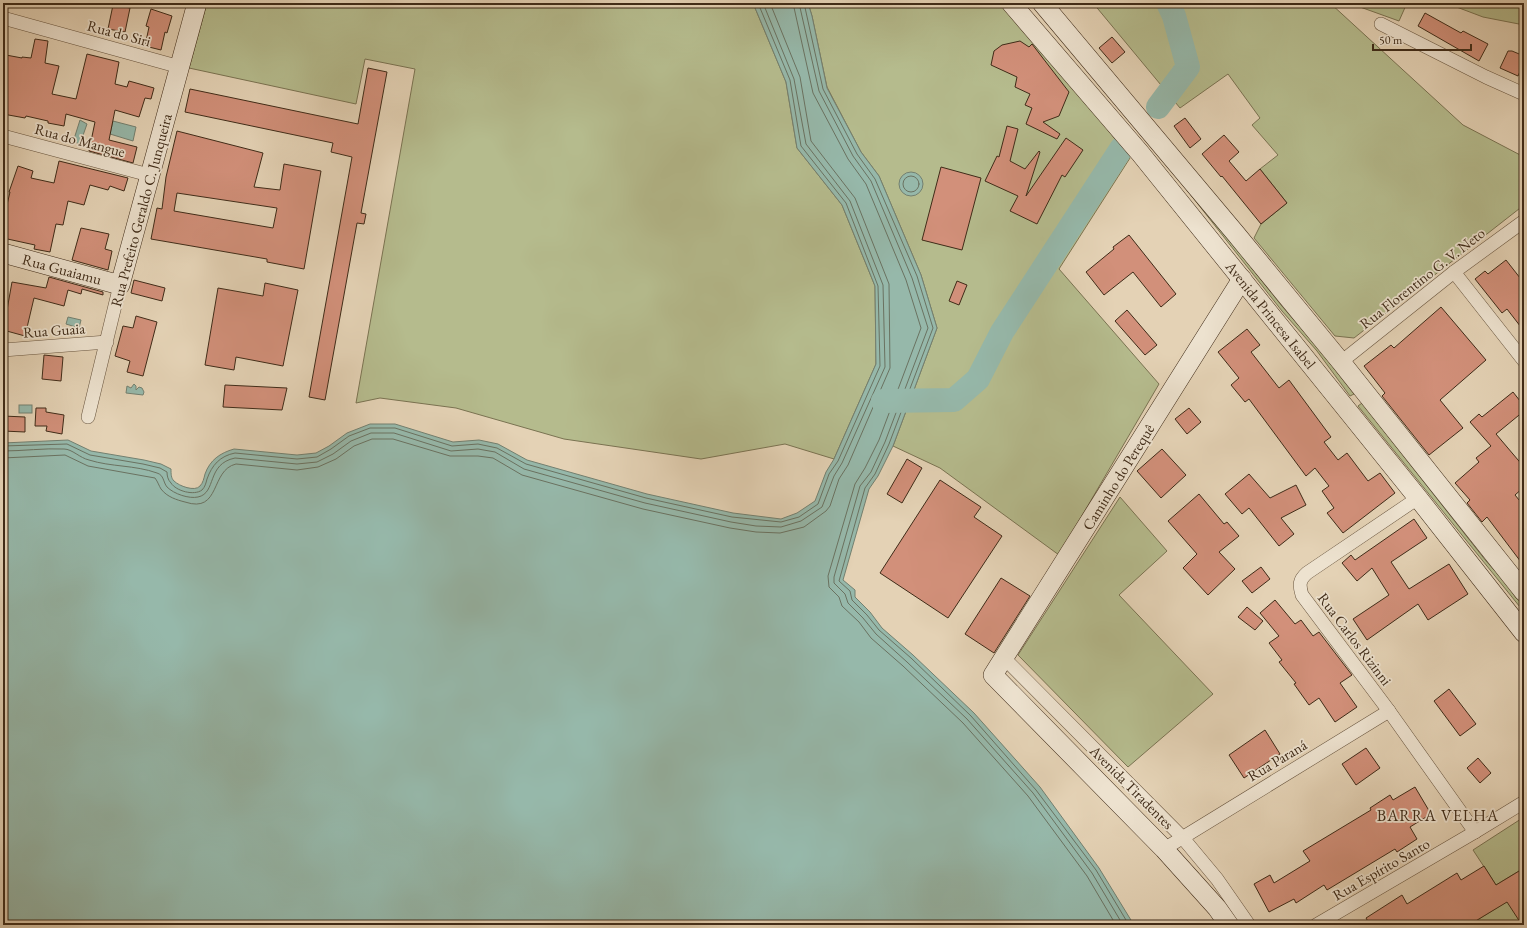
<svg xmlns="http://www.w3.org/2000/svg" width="1527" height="928" font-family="'EB Garamond',serif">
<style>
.green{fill:#b5bb8d;stroke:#7a7352}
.water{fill:#96b8aa;stroke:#738070}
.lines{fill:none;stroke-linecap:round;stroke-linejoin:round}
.shore{stroke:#6a7261;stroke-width:1}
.river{stroke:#96b8aa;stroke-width:24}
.building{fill:#d2907a;stroke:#3f2b18;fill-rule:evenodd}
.street-casing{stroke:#68553f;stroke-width:14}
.secondary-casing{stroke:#3f2b18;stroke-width:20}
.street{stroke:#ede2cf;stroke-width:13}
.secondary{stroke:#ede2cf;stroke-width:19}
.labels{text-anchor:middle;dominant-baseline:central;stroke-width:3.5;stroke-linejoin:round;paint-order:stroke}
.street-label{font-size:15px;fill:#3f2b18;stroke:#ede2cf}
.neighbourhood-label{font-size:16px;letter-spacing:1px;fill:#3f2b18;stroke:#ede2cf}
</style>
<rect width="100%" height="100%" fill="#e4d2b5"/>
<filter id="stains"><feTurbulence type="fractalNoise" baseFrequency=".005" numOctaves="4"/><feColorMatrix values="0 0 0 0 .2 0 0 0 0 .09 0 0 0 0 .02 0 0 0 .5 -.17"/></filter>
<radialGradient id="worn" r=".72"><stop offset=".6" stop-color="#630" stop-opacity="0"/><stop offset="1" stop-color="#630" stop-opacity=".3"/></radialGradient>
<g class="green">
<polygon points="207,3 753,3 786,82 797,148 842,205 875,286 876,364 834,459 785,444 701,459 564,439 456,408 380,398 356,403 415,69 365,59 356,104 189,68"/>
<polygon points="808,3 1004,3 1038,41 1130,158 1059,269 1159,384 1059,555 940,468 893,446 937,328 921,275 879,176 861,152 827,87 812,16"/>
<polygon points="1031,3 1036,3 1189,188 1281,305 1318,348 1354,394 1350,396 1317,351 1282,311 1124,110"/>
<polygon points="1093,3 1330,3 1463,125 1524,157 1524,205 1354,338 1335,336 1254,238 1261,224 1287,203 1260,169 1278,155 1252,125 1260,118 1228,74 1180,108"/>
<polygon points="1349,3 1407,3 1399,21"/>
<polygon points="1446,3 1524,3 1524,25 1483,17"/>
<polygon points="1362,403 1486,561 1507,584 1516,598 1524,605 1524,612 1358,406"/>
<polygon points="1120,497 1167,551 1119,595 1213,694 1128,767 1018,655"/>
<polygon points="1524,817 1524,868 1496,885 1473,850"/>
<polygon points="1524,891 1524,925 1469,925"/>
</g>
<g class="water">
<path d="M 753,3 L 808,3 L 812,16 L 827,88 L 861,152 L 879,176 L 921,275 L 937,328 L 893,446 L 878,476 L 869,489 L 843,580 L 855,590 L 855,597 L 870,612 L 882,628 L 913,655 L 974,713 L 1040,787 L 1099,868 L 1134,925 L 3,925 L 3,443 L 68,440 L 91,451 L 144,460 L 161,464 L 171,469 C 171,474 171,478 174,481 C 179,486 195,492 200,486 C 203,483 204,478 205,474 C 210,460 220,453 234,449 L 297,455 L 316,453 L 329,446 L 347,433 L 370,424 L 395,424 L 453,442 L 479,440 L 498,444 L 527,460 L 647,494 L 733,513 L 781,519 L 797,513 L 815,501 L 826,472 L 834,459 L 876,364 L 875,286 L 842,205 L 797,148 L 786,82 Z"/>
<polygon points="80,120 87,124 81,141 79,144 75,142 74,139"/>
<polygon points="113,121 136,127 133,141 110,134"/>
<circle cx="911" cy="184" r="12"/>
<polygon points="68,317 81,320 79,328 66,324"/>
<polygon points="134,384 136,386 136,390 139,387 142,388 144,392 143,395 126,393 127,386 131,388"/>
<rect x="19" y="405" width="13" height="8"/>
</g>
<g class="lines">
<g class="shore">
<polyline points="793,3 813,93 848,159 866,184 906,280 921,328 879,440 865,468 855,484 828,576 829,587 839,597 842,606 859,622 871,638 903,666 963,723 1028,796 1087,876 1116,925"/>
<polyline points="799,3 819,91 853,156 871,181 912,278 928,328 885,442 871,472 860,486 834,577 834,583 845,594 848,603 863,618 876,634 907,662 967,719 1033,793 1092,873 1123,925"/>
<polyline points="804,3 823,89 857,154 875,179 917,276 933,328 889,444 875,474 865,488 839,581 850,591 852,600 867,615 879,630 911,658 971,716 1036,790 1096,870 1129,925"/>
<circle cx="911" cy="184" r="8"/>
<path d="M 3,446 L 67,444 L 90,455 L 143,464 L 160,468 L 167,472 C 167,476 168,480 171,483 C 176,491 194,496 202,490 C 205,487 206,483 207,479 C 212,465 220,456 235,453 L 297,459 L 317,457 L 331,449 L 349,436 L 370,428 L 395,428 L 452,446 L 478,444 L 497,448 L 526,464 L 646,498 L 732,517 L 781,522 L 799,517 L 818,504 L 829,474 L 838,461 L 880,366 L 878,286 L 846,203 L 801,146 L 790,80 L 758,3"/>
<path d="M 3,451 C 23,451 44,448 64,449 C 72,449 80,458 89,460 C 111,467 135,465 157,473 C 164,475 163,482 167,487 C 174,494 189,499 198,497 C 217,493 206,464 235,458 L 297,464 L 317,462 L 333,454 L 351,441 L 371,433 L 394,433 L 451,451 L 478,449 L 495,452 L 524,469 L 645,503 L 731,522 L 756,526 L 781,527 L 801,521 L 822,507 L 834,476 L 842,463 L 885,367 L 883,285 L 850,201 L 806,144 L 794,79 L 763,3"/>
<path d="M 3,458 L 65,455 L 88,466 L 155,478 C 158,482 159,486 161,489 C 167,497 177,500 185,502 C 221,514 210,470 236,464 L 297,470 L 318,467 L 336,459 L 354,446 L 372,439 L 393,439 L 450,456 L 478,456 L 493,458 L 522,475 L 643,509 L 730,528 L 756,532 L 780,533 L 804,527 L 826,511 L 830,506 L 839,479 L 848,465 L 890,368 L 889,284 L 855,198 L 811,141 L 800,77 L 770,3"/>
</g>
<g class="river">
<polyline points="1158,107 1188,67 1174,16 1168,3"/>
<polyline points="883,401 954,400 978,379 1002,332 1121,149"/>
</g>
</g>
<g class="building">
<polygon points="113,5 130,8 125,32 108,29"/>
<polygon points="151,9 172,16 167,33 165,32 161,50 145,46 149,27 146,26"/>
<polygon points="1425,13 1461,33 1463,31 1488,44 1479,61 1418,26"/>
<polygon points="1112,37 1125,52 1112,63 1099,48"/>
<polygon points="35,39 48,41 45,63 59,66 52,94 76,99 87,54 119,62 115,84 127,87 129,81 154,88 151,99 145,98 139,117 115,110 109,140 137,147 133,163 89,151 95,122 66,114 64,126 48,123 48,121 26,116 25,118 3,114 3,70 6,55 22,58 22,57 31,58"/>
<polygon points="1020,41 1029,47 1032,44 1069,92 1059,116 1043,122 1060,134 1057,139 1026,124 1032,108 1025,105 1030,94 1015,87 1017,77 991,65 994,51 1002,45"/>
<polygon points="1508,51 1512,51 1524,56 1524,62 1518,76 1500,68"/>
<polygon points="368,68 387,72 361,213 366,214 364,224 357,223 325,400 309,397 352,157 331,152 333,143 185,112 190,89 358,124"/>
<polygon points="1185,118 1201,139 1190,148 1174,126"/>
<polygon points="1007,126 1018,129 1010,161 1025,169 1039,151 1040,152 1026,196 1066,138 1083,150 1065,177 1062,175 1037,224 1010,211 1018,196 985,181 997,156 999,157"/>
<path d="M 177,131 L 263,153 L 254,187 L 280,190 L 284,164 L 321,171 L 304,269 L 267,262 L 267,259 L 151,239 L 157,208 L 162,209 L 166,177 ZM 177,193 L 277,208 L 273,228 L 174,211 Z"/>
<polygon points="1224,135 1239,152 1229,161 1246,181 1260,169 1287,203 1261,224 1222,176 1221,177 1202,154"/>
<polygon points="59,161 128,178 124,191 110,186 108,190 90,185 84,205 68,201 63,225 56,224 50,252 34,249 35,245 3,238 3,222 10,192 9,192 18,166 33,171 31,178 54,183"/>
<polygon points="941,167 981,178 962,250 922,240"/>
<polygon points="81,228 109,234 105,249 112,251 108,270 72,260"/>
<polygon points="1129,235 1176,294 1161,307 1133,272 1104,295 1086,272 1114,249 1113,247"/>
<polygon points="1506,260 1524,283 1524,331 1507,309 1502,313 1475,279 1485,271 1488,274"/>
<polygon points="49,277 103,292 103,295 82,289 81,294 68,290 64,306 34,298 25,336 3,330 3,309 7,310 12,282 46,288"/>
<polygon points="134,280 165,288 162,301 131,293"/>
<polygon points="957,281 967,285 959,305 949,301"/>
<polygon points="265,283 298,290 283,366 236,357 234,370 205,365 218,288 263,296"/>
<polygon points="1441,307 1486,360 1440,400 1463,428 1429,455 1382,396 1385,393 1364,366 1391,345 1394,348"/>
<polygon points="1127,310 1157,345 1145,355 1115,321"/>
<polygon points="136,316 157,322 143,376 127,372 130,361 115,356 123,326 133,328"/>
<polygon points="1247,329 1260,345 1251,352 1279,388 1289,380 1331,437 1324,442 1338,460 1347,453 1368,481 1380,473 1395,493 1343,533 1327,513 1334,508 1322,491 1329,486 1315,468 1306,476 1249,399 1245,402 1231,385 1239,378 1218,352"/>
<polygon points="44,355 63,357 61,381 42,379"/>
<polygon points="225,385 287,388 282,410 223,407"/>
<polygon points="1513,392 1524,406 1524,411 1496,434 1524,467 1524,487 1515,495 1524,506 1524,566 1487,517 1482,522 1467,503 1470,500 1455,483 1479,462 1476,458 1491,446 1470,422 1479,414 1482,417"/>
<polygon points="36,408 46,408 46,412 64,415 62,434 46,431 47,426 35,426"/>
<polygon points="1189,408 1201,422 1187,434 1175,419"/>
<polygon points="3,416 25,417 25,432 3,431"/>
<polygon points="1162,449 1186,475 1161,498 1137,471"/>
<polygon points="907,459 922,468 902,503 887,494"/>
<polygon points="1249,474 1270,498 1296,485 1306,505 1281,518 1294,534 1279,546 1249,508 1242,514 1225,494"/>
<polygon points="940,480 981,507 974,517 1002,536 948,618 880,573"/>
<polygon points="1199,494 1224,524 1227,522 1239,536 1219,552 1235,569 1208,595 1183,568 1197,554 1168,521"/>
<polygon points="1414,519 1427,538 1391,562 1409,589 1449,564 1468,594 1428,620 1418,604 1367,640 1353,619 1389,595 1372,568 1357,581 1342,563 1351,555 1355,560"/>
<polygon points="1261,567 1270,579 1252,593 1242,581"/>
<polygon points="1001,578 1030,596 994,653 965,634"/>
<polygon points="1275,600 1295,624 1301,620 1313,636 1319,632 1352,675 1340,683 1357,707 1335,722 1319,698 1309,705 1294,684 1296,683 1279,662 1282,660 1269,643 1279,636 1260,613"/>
<polygon points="1247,607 1263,621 1255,630 1238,617"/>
<polygon points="1449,689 1476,724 1460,736 1434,701"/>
<polygon points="1265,730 1280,754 1244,778 1229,755"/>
<polygon points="1366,748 1380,768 1356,785 1342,764"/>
<polygon points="1478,758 1491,773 1480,783 1467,768"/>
<polygon points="1415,787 1431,814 1410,827 1417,839 1397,852 1395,849 1327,890 1324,885 1296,903 1294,899 1269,912 1254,884 1270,875 1274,883 1310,861 1303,851 1371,810 1370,808 1390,795 1393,800"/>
<polygon points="1484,866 1496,885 1524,868 1524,925 1522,925 1507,902 1469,925 1370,925 1366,918 1402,895 1407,904 1457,873 1461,880"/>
</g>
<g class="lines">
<g class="street-casing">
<g id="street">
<polyline points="3,18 180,67"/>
<polyline points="1381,24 1486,77 1524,94"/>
<polyline points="3,136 149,175"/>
<polyline points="1454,272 1524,361"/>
<polyline points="3,350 107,342"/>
<polyline points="1341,362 1454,272 1524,221"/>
<polyline points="88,417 120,285"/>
<path d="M 1418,498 L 1307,573 C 1299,580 1299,585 1302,595 L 1389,711 L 1475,832"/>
<polyline points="1004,658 1182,837 1217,879 1249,925"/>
<polyline points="1164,849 1389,711"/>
<polyline points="1316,925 1475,832 1524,802"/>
</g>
</g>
<g class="secondary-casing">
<g id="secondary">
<polyline points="1011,3 1140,153 1418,498 1524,633"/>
<polyline points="1042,3 1236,234 1341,362 1524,592"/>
<polyline points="3,253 120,285 197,3"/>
<polyline points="1229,925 1217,908 1164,849 993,675 1242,279"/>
</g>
</g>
<use href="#street" class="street"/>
<use href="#secondary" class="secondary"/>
</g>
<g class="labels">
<g class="street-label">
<text transform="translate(119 33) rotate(15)">Rua do Siri</text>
<text transform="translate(80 140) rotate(15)">Rua do Mangue</text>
<text transform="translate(141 210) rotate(-75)">Rua Prefeito Geraldo C. Junqueira</text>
<text transform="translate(62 269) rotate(15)">Rua Guaiamu</text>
<text transform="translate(1422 278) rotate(-38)">Rua Florentino G. V. Neto</text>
<text transform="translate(1271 315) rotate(51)">Avenida Princesa Isabel</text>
<text transform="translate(54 330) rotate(-4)">Rua Guaia</text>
<text transform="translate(1118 477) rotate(-58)">Caminho do Perequê</text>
<text transform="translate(1355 639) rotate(53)">Rua Carlos Rizinni</text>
<text transform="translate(1277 760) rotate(-31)">Rua Paraná</text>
<text transform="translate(1132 787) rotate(45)">Avenida Tiradentes</text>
<text transform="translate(1381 869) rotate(-30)">Rua Espírito Santo</text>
</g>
<g class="neighbourhood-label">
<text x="1438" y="815">BARRA VELHA</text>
</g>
</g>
<rect width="1527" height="928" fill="none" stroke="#e4d2b5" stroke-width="16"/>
<rect x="4" y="4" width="1519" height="920" fill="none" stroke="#3f2b18" stroke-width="2"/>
<rect x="8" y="8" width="1511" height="912" fill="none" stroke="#3f2b18"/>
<path d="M1373 44v6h98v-6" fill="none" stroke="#3f2b18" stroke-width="2"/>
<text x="1379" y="44" font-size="12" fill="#3f2b18" stroke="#ede2cf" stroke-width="3" paint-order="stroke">50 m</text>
<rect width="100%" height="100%" filter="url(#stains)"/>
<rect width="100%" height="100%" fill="url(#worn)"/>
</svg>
